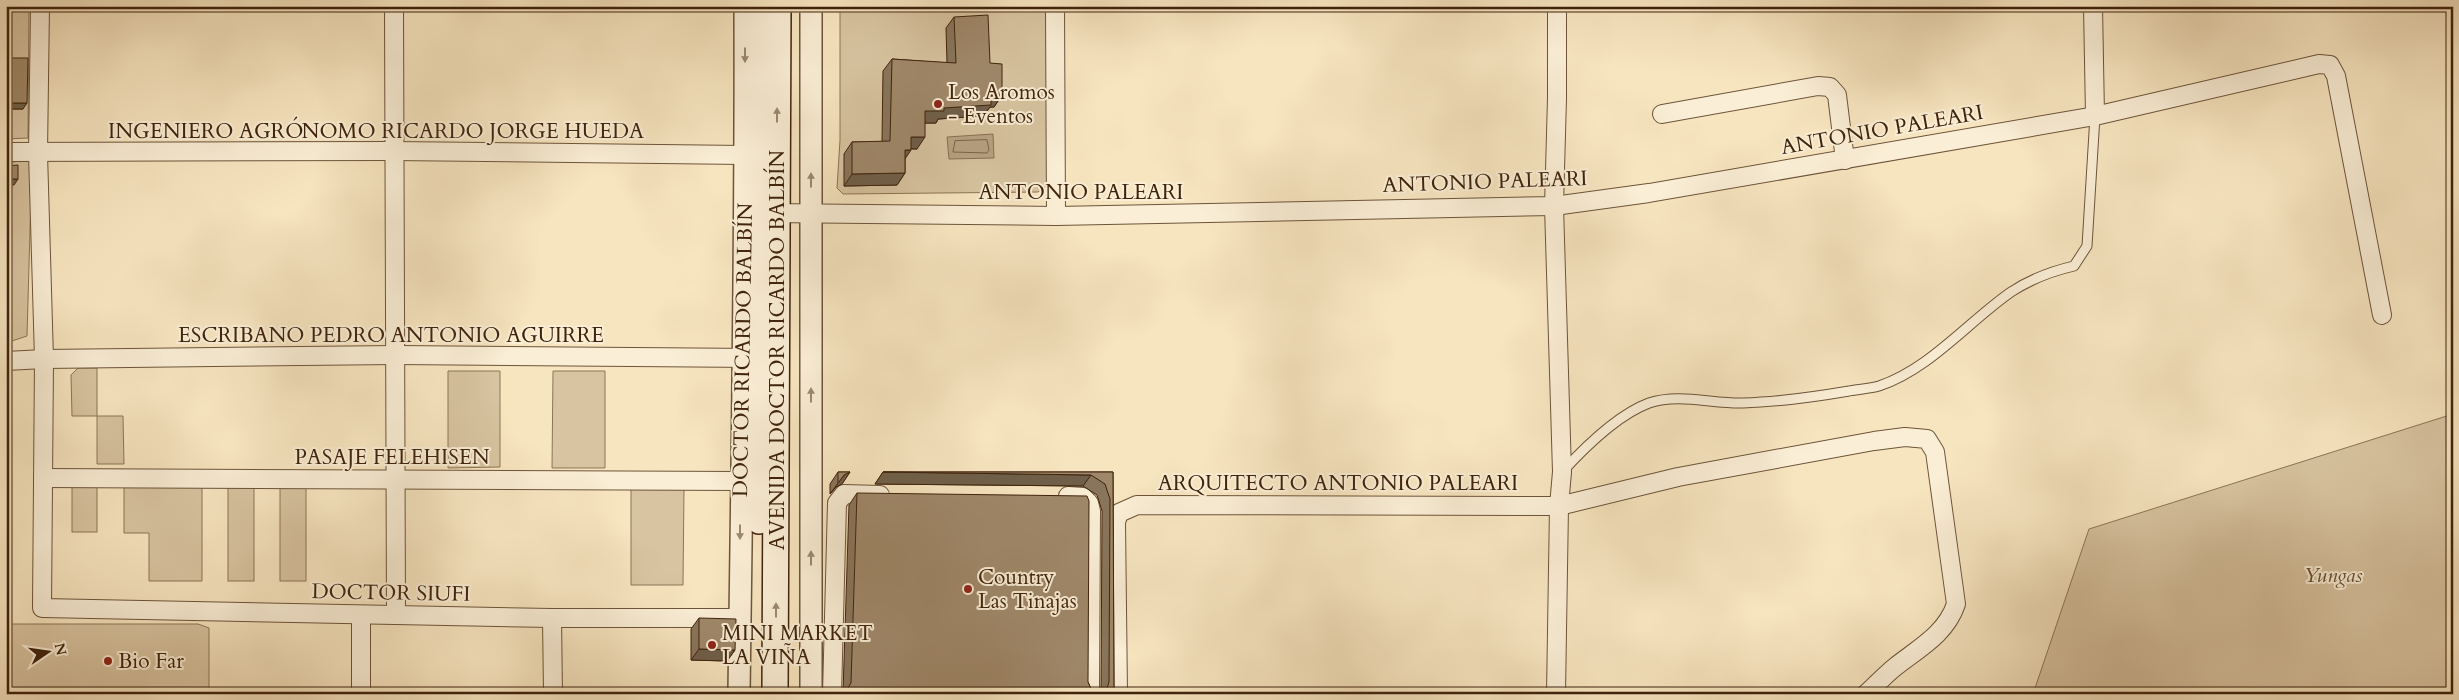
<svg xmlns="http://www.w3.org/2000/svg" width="2459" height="700" font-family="Cardo,serif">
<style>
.green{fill:#d8c4a1;stroke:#8c7456}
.water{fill:#b8a383;stroke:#887053}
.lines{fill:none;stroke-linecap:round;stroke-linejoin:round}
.shore{stroke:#7c6348;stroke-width:1}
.service-casing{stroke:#6d5439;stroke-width:11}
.minor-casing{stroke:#6d5439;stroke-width:20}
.tertiary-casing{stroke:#6d5439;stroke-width:24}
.secondary-casing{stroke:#3f230c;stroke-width:28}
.service{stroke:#faeed6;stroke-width:9}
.minor{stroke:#faeed6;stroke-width:18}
.tertiary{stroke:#faeed6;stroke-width:21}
.secondary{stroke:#faeed6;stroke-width:25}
.wall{fill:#89755b;stroke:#3f230c}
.shaded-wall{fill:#6f5f4a;stroke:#3f230c}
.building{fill:#9f886a;stroke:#3f230c}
.oneway{fill:#9c8871}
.poi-dot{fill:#8f2418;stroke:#faeed6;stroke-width:2}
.labels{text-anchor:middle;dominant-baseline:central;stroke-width:4;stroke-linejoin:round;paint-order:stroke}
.poi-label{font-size:21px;fill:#3f230c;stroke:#faeed6;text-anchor:start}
.street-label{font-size:21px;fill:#3f230c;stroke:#faeed6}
.park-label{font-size:21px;font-style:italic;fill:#654b31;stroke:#faeed6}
</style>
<rect width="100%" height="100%" fill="#f7e5c0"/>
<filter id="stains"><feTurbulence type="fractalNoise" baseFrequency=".004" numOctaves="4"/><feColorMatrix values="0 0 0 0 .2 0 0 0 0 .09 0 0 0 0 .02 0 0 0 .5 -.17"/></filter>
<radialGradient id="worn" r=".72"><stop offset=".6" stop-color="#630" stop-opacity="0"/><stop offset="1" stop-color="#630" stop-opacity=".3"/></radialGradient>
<g class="green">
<polygon points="6,6 29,6 28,138 6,139"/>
<polygon points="840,6 1048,6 1048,179 1045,187 1038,192 843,194 837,188 840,140"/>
<polygon points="27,160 32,160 27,336 6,343 6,163"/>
<polygon points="78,368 97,368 97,416 123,416 124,464 97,464 97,416 72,416 71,375"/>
<polygon points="448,371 500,371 500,467 448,468"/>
<polygon points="553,371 605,371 605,468 552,468"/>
<polygon points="2453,414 2453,694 2033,694 2089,529"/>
<rect x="72" y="484" width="25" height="48"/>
<polygon points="124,484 202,484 202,581 149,581 149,533 124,533"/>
<rect x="228" y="484" width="26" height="97"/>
<rect x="280" y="484" width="26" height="97"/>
<polygon points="631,488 684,488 683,585 631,585"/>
<polygon points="6,624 198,624 209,628 209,694 6,694"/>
</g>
<polygon class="water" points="993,134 994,158 949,159 947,137"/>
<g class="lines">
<polygon class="shore" points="987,140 989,150 987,153 953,152 955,141"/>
<g class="service-casing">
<path id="service" d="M 1563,471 C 1585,447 1617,415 1649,403 C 1679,393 1713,404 1743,403 C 1778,402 1814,397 1849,391 C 1858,389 1869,389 1879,386 C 1930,369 1969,321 2011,292 C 2031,279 2052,271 2074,266 L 2087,246 L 2095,116"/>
</g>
<g class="minor-casing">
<g id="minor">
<polyline points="40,6 38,153 44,359 42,608 552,618 740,618"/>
<polyline points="394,6 396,614"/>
<polyline points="1055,6 1056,216"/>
<polyline points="2093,6 2095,116"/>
<polyline points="1662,114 1818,86 1830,87 1837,95 1845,160"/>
<polyline points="6,152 393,151 745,155"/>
<polyline points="767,213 1056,216 1554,206 1649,193 2095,116 2319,64 2330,65 2336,76 2382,315"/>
<polyline points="6,361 44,359 396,355 756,358"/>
<polyline points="43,478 740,481"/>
<polyline points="1068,496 1083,497 1089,503 1091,511 1090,694"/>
<polyline points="552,618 553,694"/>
<polyline points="361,694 361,615"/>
<polyline points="832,694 837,503 844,494 880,495"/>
<path d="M 1118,694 L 1116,522 L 1119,513 L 1137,505 L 1559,506 L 1678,477 L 1874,441 L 1905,437 L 1927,439 L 1935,452 L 1956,604 C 1946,634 1919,648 1895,667 C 1885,675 1876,685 1866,694"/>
<polyline points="1556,694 1559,506 1562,472 1554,206 1557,98 1557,6"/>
</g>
</g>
<g class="tertiary-casing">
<g id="tertiary">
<polyline points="811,6 811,694"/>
<path d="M 739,694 C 742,465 746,235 745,6"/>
</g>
</g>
<g class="secondary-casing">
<g id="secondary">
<polyline points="759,521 760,6"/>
<polyline points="775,694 778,6"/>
</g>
</g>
<use href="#service" class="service"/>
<use href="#minor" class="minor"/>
<use href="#tertiary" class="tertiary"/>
<use href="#secondary" class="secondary"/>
</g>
<g class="wall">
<polygon points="954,17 990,63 1002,95 994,107 990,107 983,116 938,119 936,123 925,123 917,149 911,149 905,158 905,173 897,185 844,186 844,154 852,142 882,142 883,71 892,59 947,63 946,28"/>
<polygon points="11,58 23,109 6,109 6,64"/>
<polygon points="838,472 850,472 842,484 836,487 830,494 830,484"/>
<polygon points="883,472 1113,472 1114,694 839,694 843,692 849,505 857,493 1088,682 1092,691 1099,693 1101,692 1102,511 1097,495 1083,486 875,484"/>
<polygon points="699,618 735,650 727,661 691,660 691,629"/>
</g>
<g class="shaded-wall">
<polygon points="991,95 1002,95 994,107 990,107 983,116 938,119 936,123 917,123 925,111"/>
<polygon points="10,103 27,103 23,109 6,109"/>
<polygon points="911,137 925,137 917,149 903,148"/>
<polygon points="905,150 911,150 903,162"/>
<polygon points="905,173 897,185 844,186 852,174"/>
<polygon points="6,179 18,179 14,185 6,185"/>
<polygon points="850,472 842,484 836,487 830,494 844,475"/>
<polygon points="883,472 1091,475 1083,486 875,484"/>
<polygon points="699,649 735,650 727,661 691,660"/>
</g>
<g class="building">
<polygon points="988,15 990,63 1002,64 1002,95 991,95 991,105 944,108 944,111 925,111 925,137 911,137 911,150 905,150 905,173 852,174 852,142 890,141 892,59 956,63 954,17"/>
<polygon points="11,58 28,58 27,103 10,103"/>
<polygon points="18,165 18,179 6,179 6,166"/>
<polygon points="838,472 850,472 844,475 838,483"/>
<polygon points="883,472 1113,472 1114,694 839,694 839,693 846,691 851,683 857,493 1087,496 1089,501 1088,682 1092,691 1099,693 1107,688 1109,682 1110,499 1105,484 1091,475"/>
<polygon points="699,618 736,619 735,650 699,649"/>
</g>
<defs><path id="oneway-solid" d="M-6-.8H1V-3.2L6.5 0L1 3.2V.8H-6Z" transform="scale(1.25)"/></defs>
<g class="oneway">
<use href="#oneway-solid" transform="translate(745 55) rotate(90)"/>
<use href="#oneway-solid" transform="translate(777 115) rotate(-90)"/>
<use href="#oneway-solid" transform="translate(811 180) rotate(-90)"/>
<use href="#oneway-solid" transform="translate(811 395) rotate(-90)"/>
<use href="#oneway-solid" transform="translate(740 532) rotate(90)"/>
<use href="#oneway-solid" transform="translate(811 558) rotate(-90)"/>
<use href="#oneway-solid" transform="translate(776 610) rotate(-90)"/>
</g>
<g class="poi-dot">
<circle cx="938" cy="104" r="5"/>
<circle cx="968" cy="589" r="5"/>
<circle cx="712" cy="645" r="5"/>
<circle cx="108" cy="661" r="5"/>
</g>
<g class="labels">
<g class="poi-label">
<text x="948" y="92">Los Aromos<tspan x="948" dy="24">- Eventos</tspan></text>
<text x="978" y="577">Country<tspan x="978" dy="24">Las Tinajas</tspan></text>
<text x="722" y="633">MINI MARKET<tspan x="722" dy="24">LA VIÑA</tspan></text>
<text x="118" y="661">Bio Far</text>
</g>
<g class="street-label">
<text transform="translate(1882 130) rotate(-10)">ANTONIO PALEARI</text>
<text x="376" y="131">INGENIERO AGRÓNOMO RICARDO JORGE HUEDA</text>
<text transform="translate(1485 182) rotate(-2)">ANTONIO PALEARI</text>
<text x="1081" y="192">ANTONIO PALEARI</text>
<text x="391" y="335">ESCRIBANO PEDRO ANTONIO AGUIRRE</text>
<text transform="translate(743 350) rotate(-89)">DOCTOR RICARDO BALBÍN</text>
<text transform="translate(777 350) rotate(-90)">AVENIDA DOCTOR RICARDO BALBÍN</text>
<text x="392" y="457">PASAJE FELEHISEN</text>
<text x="1338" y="483">ARQUITECTO ANTONIO PALEARI</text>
<text transform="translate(391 593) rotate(1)">DOCTOR SIUFI</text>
</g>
<g class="park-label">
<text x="2333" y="575">Yungas</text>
</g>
</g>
<rect width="2459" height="700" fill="none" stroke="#f7e5c0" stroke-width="25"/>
<rect x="8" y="8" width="2444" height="685" fill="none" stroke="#3f230c" stroke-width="2.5"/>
<rect x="12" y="12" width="2434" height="675" fill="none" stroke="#3f230c"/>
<g transform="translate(48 652) rotate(77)" stroke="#faeed6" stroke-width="4" paint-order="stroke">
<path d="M0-4L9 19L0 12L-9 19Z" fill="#3f230c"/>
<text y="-8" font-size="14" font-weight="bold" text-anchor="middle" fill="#3f230c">N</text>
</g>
<rect width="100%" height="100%" filter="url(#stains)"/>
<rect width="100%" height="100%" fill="url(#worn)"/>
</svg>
